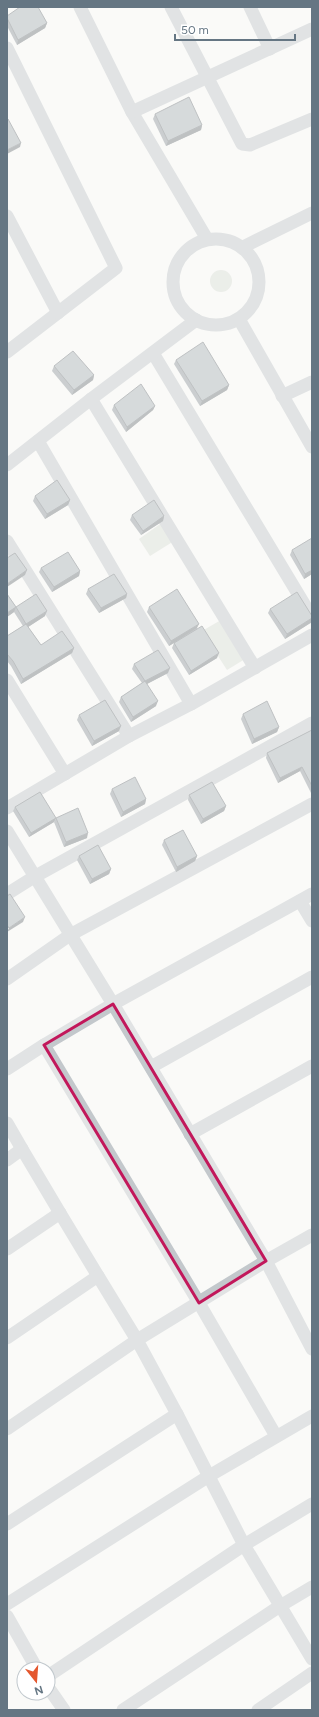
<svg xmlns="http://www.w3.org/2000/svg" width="319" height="1717" font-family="Figtree,sans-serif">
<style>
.green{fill:#dadfd7}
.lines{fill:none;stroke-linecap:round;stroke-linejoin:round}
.minor{stroke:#c3c8cc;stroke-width:13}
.wall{fill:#929a9f}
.shaded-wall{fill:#777d82}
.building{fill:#aab3b9;stroke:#777d82}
.marked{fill:none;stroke:#c2185b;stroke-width:3;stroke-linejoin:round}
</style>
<rect width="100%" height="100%" fill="#fafaf8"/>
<g class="green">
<circle cx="221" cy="281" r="11"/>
<polygon points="163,522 174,541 150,556 139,539"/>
<polygon points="221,620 245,659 227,670 202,631"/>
</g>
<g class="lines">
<g class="minor">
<polyline points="80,7 132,112 207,239"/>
<polyline points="171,7 242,144 250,145 312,119"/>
<polyline points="250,7 270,49"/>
<polyline points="7,48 116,268 7,352"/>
<polyline points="132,112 312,29"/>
<polyline points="7,216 58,313"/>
<circle cx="216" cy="282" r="43"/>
<polyline points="243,247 312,213"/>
<polyline points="239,319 312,447"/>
<polyline points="153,353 312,617"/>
<polyline points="282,396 312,382"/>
<polyline points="91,399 255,668"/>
<polyline points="38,441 191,704"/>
<polyline points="7,465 91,399 196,320"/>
<polyline points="7,541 129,736"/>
<polyline points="7,680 65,774"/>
<polyline points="7,808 129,736 191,704 312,635"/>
<polyline points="7,831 113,1004 266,1261 312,1349"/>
<polyline points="7,894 34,877 312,723"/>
<polyline points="300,901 312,921"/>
<polyline points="7,979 70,935 312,804"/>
<polyline points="44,1045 113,1004 312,894"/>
<polyline points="151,1067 312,977"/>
<polyline points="7,1069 44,1045 199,1303 276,1436"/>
<polyline points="7,1123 22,1149"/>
<polyline points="190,1134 312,1066"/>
<polyline points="7,1160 22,1149 60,1213"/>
<polyline points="7,1249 60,1213 98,1276"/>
<polyline points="7,1338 98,1276 137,1340 177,1414 244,1545 312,1659"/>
<polyline points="7,1429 137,1340 266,1261 312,1235"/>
<polyline points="7,1524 177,1414"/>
<polyline points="7,1604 209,1476 312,1416"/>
<polyline points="7,1616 37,1669"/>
<polyline points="48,1676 244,1545 312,1504"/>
<polyline points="48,1687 64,1710"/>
<polyline points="123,1710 280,1606 312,1587"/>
<polyline points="258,1710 312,1673"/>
</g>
</g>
<g class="wall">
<polygon points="7,16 47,23 45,28 17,45 7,26"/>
<polygon points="155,114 202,125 201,130 166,146 153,119"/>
<polygon points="176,360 229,385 227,390 200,406 174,364"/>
<polygon points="54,366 94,375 93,380 72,395 52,371"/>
<polygon points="114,405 155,406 153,410 126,432 112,410"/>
<polygon points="35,496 70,500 68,505 45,519 33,501"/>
<polygon points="132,515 164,516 163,521 141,535 130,520"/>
<polygon points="292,550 312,574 304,579 290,555"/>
<polygon points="41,568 80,571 79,576 52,592 39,572"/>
<polygon points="88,589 127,594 126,598 99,613 86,594"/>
<polygon points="7,594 16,607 45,616 28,627 41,645 74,648 72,653 21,684 11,666 7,661 7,636 23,626 14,612 7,617"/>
<polygon points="149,607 197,628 217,658 189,675 172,648 174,643 169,646 147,612"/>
<polygon points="270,609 312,616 312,622 285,639 268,613"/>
<polygon points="134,664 168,673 147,684 156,706 131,722 119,702 121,697 142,683 132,669"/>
<polygon points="243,714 279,727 277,732 252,744 241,719"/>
<polygon points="79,715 119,731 92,746 77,720"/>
<polygon points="312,730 312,795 300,771 278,783 266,758 267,753"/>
<polygon points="112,789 146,799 145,804 121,817 110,794"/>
<polygon points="189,795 226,806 224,811 201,824 188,800"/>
<polygon points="15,807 56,818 54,822 29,837 13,811"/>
<polygon points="56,818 87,838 64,847 54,822"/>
<polygon points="164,840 197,856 195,861 176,872 162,845"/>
<polygon points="79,856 111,869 109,874 90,884 77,860"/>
</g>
<g class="shaded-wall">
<polygon points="47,23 45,28 17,45 18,40"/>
<polygon points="202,125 201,130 166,146 168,141"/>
<polygon points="21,143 20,147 7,154 7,150"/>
<polygon points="94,375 93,380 72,395 74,390"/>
<polygon points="229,385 227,390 200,406 202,401"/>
<polygon points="155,406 153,410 126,432 127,427"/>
<polygon points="70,500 68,505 45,519 47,514"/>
<polygon points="164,516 163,521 141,535 143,531"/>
<polygon points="27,570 25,575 7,587 7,584"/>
<polygon points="312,570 312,574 304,579 305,574"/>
<polygon points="80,571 79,576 52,592 54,587"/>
<polygon points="127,594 126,598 99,613 101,608"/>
<polygon points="16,607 14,612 7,617 7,613"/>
<polygon points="47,611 45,616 25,629 26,624"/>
<polygon points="312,618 312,622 285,639 287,634"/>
<polygon points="199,624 197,628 169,646 171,641"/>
<polygon points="74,648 72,653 21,684 23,679"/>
<polygon points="219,653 217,658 189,675 191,671"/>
<polygon points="170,668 168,673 143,686 145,681"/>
<polygon points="158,701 156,706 131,722 133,717"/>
<polygon points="121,726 119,731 92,746 94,741"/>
<polygon points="279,727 277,732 252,744 254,739"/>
<polygon points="302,767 300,771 278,783 280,778"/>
<polygon points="146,799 145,804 121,817 123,812"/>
<polygon points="226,806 224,811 201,824 203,819"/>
<polygon points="56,818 54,822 29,837 31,833"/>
<polygon points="88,833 87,838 64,847 66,842"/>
<polygon points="197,856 195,861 176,872 177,867"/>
<polygon points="111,869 109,874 90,884 92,879"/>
<polygon points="25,917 23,922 7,932 9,928"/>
</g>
<g class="building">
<polygon points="20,7 38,7 47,23 18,40 7,18 7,16"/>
<polygon points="189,97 202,125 168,141 155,114"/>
<polygon points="7,119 8,119 21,143 7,150"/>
<polygon points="203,342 229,385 202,401 176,360"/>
<polygon points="73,351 94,375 74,390 54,366"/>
<polygon points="141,384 155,406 127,427 114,405"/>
<polygon points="57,480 70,500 47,514 35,496"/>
<polygon points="154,500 164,516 143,531 132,515"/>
<polygon points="312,538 312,570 305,574 292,550"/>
<polygon points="68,552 80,571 54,587 41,568"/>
<polygon points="15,553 27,570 7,584 7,558"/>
<polygon points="114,574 127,594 101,608 88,589"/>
<polygon points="177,589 199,624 171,641 149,607"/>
<polygon points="297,592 312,616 312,618 287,634 270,609"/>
<polygon points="7,594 16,607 7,613"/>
<polygon points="36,594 47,611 26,624 16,607"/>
<polygon points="26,624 41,645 62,631 74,648 23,679 13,661 7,654 7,636"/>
<polygon points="202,626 219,653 191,671 174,643"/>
<polygon points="158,650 170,668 145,681 134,664"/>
<polygon points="145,681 158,701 133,717 121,697"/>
<polygon points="105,700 121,726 94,741 79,715"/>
<polygon points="267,701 279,727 254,739 243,714"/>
<polygon points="312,730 312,786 302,767 280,778 267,753"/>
<polygon points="135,777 146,799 123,812 112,789"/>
<polygon points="212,782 226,806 203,819 189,795"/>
<polygon points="40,792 56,818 31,833 15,807"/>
<polygon points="78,808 88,833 66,842 56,818"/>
<polygon points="183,830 197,856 177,867 164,840"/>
<polygon points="98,845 111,869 92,879 79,856"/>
<polygon points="10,894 25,917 9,928 7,925 7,896"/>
</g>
<path d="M0 0H319V1717H0ZM 113,1004 L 266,1261 L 199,1303 L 44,1045 Z" fill="#fafaf8" fill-opacity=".55" fill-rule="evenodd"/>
<path class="marked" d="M 113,1004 L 266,1261 L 199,1303 L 44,1045 Z"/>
<rect width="319" height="1717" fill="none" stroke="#657683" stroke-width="16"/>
<g transform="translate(36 1681) rotate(163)"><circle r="19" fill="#ffffff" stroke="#c1c8cd"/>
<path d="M0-3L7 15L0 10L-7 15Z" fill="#e4572e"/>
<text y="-6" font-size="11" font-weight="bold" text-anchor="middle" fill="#657683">N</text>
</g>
<path d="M175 34v6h120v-6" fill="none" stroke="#657683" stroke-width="2"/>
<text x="181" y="34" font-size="12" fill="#657683" stroke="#ffffff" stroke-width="3" paint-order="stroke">50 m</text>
</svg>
